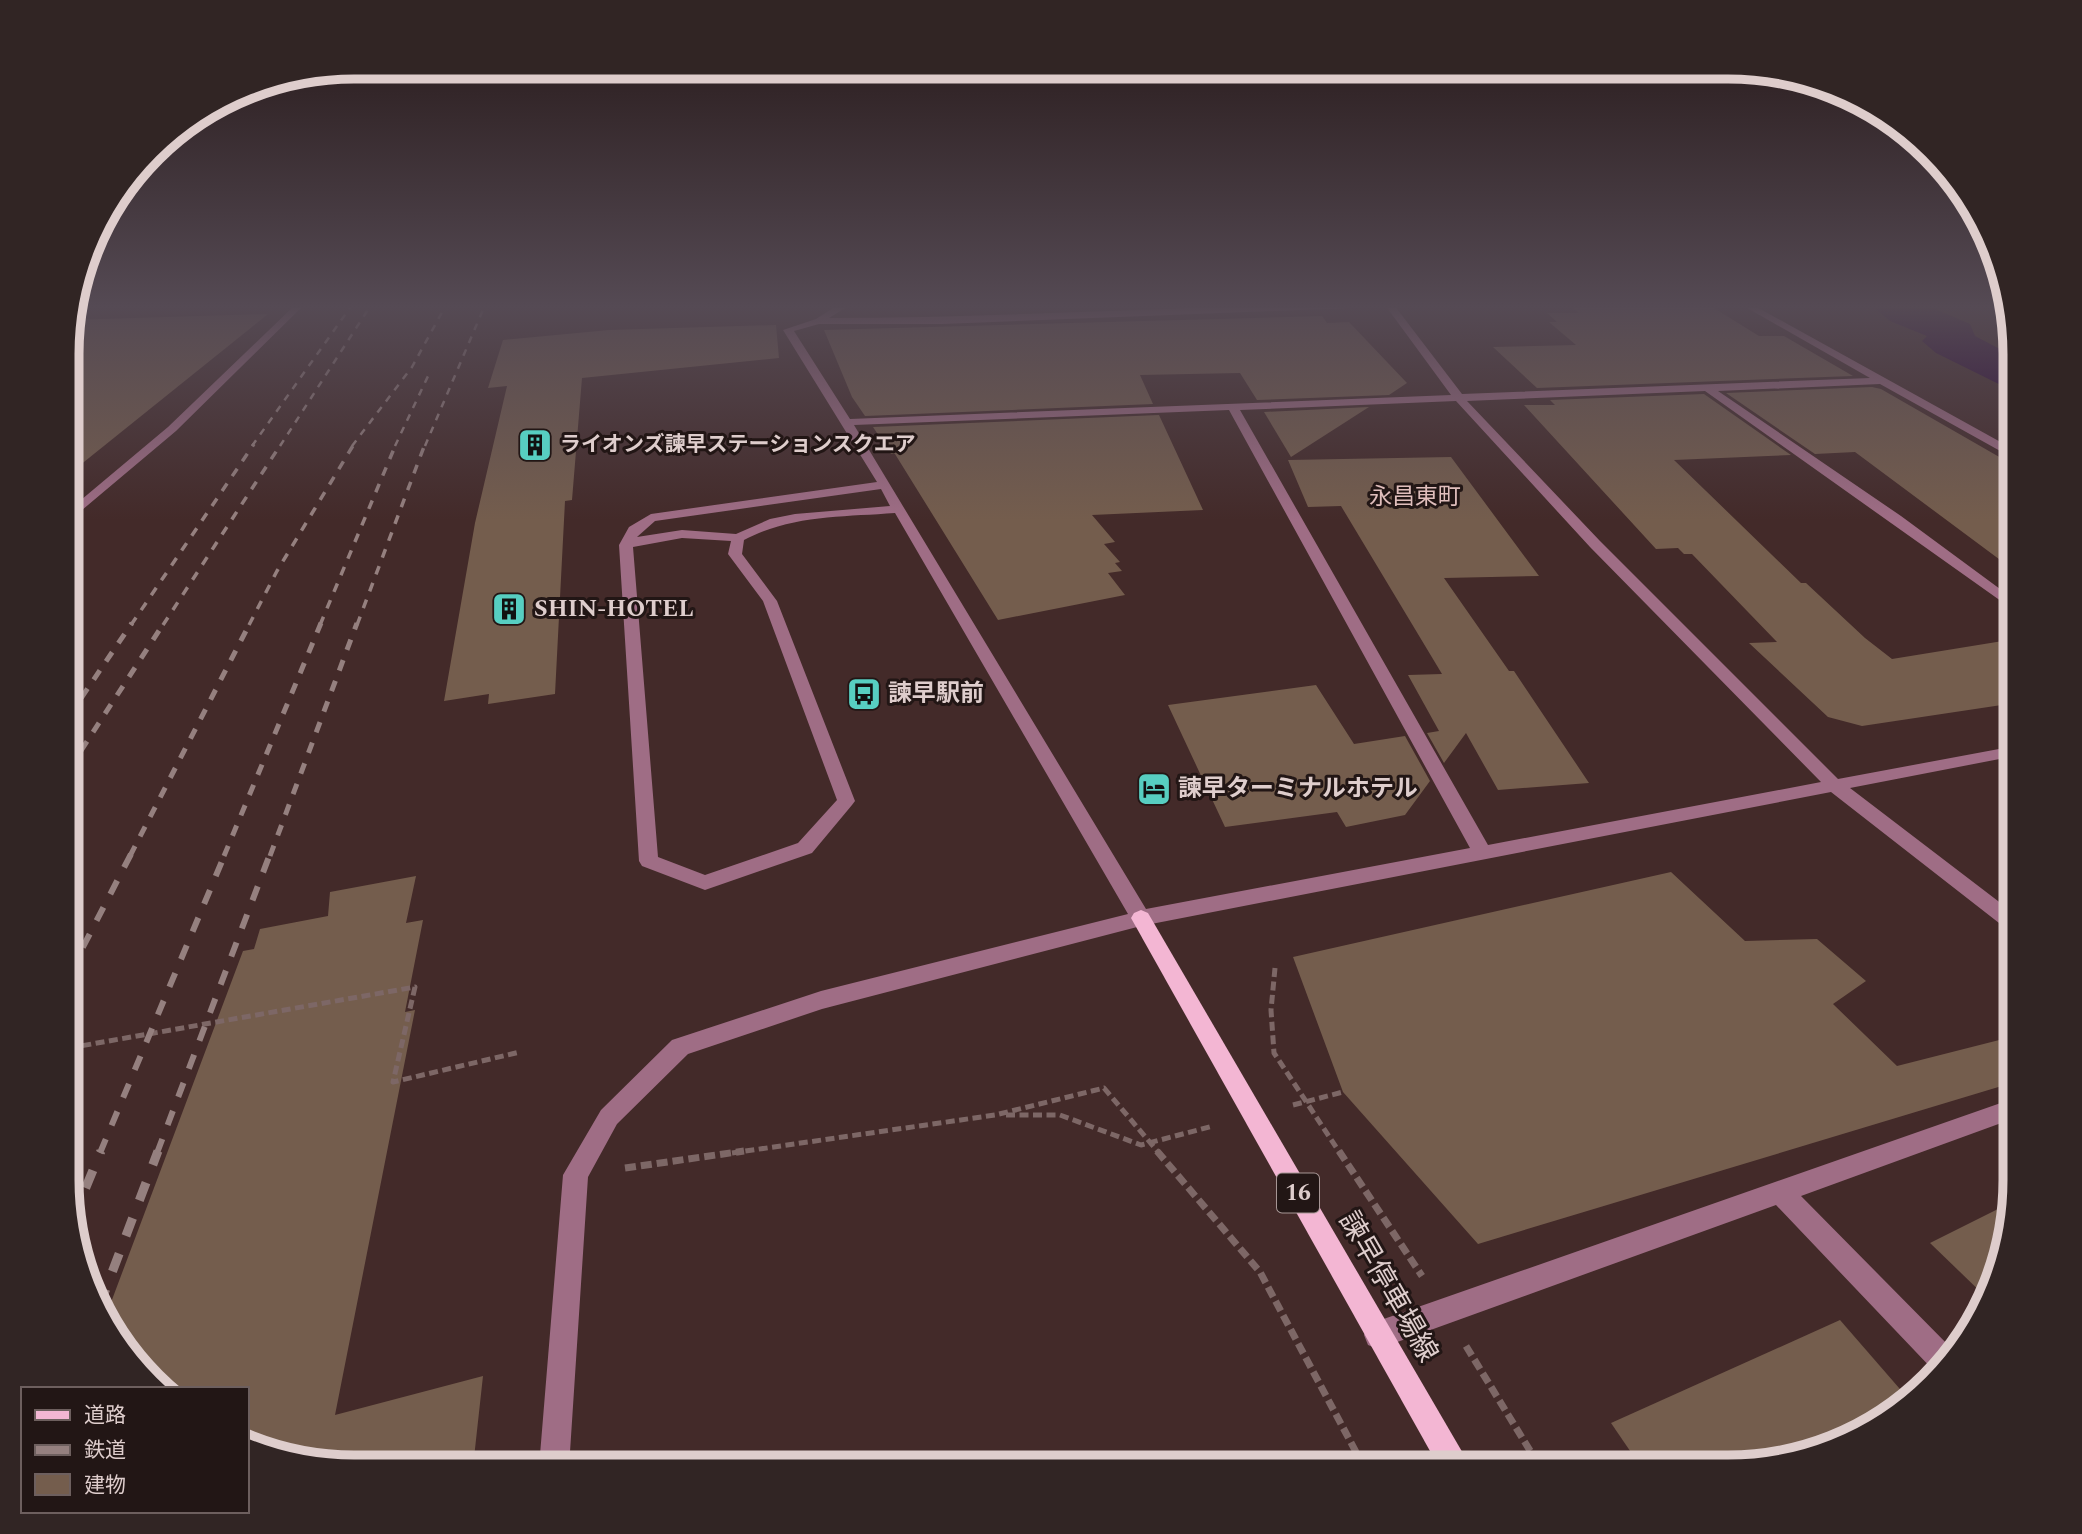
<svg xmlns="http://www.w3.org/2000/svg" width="2082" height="1534" font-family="Spectral,'Noto Sans JP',serif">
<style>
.water{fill:#2a0337}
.building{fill:#745d4d}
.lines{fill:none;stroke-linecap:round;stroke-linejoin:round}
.path-far1{stroke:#7d6766;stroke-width:5;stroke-dasharray:9 4.5;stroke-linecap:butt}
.path{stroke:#7d6766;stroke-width:7;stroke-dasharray:11 5;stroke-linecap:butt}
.minor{fill:#9f6d85;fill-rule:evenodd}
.major{fill:#f3b6d3;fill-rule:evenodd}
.rail-far4{stroke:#95807f;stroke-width:2.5;stroke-dasharray:7 7;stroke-linecap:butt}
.rail-far3{stroke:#95807f;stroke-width:3.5;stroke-dasharray:9 9;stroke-linecap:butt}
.rail-far2{stroke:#95807f;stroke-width:5;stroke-dasharray:11 11;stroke-linecap:butt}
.rail-far1{stroke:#95807f;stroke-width:6;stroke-dasharray:15 15;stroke-linecap:butt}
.rail{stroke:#95807f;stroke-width:9;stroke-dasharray:19 19;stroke-linecap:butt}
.labels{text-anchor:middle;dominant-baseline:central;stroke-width:6;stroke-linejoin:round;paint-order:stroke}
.far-poi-label{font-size:21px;font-weight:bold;fill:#decdcc;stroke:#221615;text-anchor:start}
.far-quarter-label{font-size:23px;fill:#e0bebc;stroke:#221615}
.shield{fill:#221615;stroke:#a69695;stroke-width:2}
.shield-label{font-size:23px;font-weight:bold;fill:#decdcc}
.poi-label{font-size:24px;font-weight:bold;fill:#decdcc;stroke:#221615;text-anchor:start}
.near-street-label{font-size:28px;fill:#decdcc;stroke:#221615}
.rim{fill:none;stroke:#decdcc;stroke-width:9}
</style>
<rect width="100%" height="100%" fill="#432a29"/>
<polygon class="water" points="1871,305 1926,305 1970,324 1975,336 2015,357 2005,363 2015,371 2015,392 1936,353 1922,341 1927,336 1890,321"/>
<g class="building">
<polygon points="1709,305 1759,336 1784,336 1853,376 1537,388 1493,347 1576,345 1549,322 1557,322 1547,313 1579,313 1572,307"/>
<polygon points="268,314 69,474 69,320"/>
<polygon points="1322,316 1327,323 1349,322 1407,383 1389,395 1257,400 1240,373 1140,375 1153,404 865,416 852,397 824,330"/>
<polygon points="776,325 779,358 582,378 572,500 565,501 555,694 488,704 489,694 444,701 475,523 507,386 488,388 503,340 609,330"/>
<polygon points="1872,387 1881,389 2015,466 2015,571 1855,452 1815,454 1726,393"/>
<polygon points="1704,394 1791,455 1674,460 1801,583 1806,583 1865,638 1892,659 2015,639 2015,703 1862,726 1828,717 1749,643 1777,642 1692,554 1684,554 1678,548 1656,549 1524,405 1555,405 1550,400"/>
<polygon points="1369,407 1291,457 1264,412"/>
<polygon points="1159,415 1203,510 1092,515 1115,542 1104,544 1120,562 1115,563 1122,571 1108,573 1125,595 998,620 895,454 891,454 873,427"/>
<polygon points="1451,457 1539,576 1444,578 1509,671 1514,671 1589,783 1498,790 1466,733 1444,763 1427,733 1439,731 1408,675 1442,674 1341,506 1308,507 1288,460"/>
<polygon points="1316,685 1354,744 1405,736 1430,781 1405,815 1346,827 1337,812 1225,827 1168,705"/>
<polygon points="1671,872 1745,941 1817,939 1866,981 1833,1004 1897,1066 2015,1036 2015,1082 1478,1244 1343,1092 1293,957"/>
<polygon points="416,876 406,923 423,920 405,1012 415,1010 335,1415 483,1376 473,1467 336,1467 247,1446 247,1389 162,1389 104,1321 243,951 254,949 260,929 328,916 330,892"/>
<polygon points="2014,1201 1994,1290 1988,1299 1930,1243"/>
<polygon points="1840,1320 1906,1396 1855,1438 1728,1467 1641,1467 1611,1423"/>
</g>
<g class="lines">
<g class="path-far1">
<polyline points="1275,968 1271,1010 1274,1053 1340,1153"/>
<polyline points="69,1048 415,987 393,1082 520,1052"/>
<polyline points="1293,1105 1343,1092"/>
<polyline points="1006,1115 1060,1115 1141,1145 1213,1126"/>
<polyline points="732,1153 995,1115 1104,1088 1159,1153"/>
</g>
<g class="path">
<polyline points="1157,1151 1260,1272 1364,1467"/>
<polyline points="1339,1151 1422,1276"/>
<polyline points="625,1168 744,1151"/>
<polyline points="1466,1346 1540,1467"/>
</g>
<g class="minor">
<polygon points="295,305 304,305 176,431 69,521 69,510 168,427"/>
<path d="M 829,305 L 976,305 L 972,308 L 845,308 L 829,318 C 1005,318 1181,305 1356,305 L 1352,308 L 942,324 L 819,324 L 794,331 L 850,419 L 1451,395 L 1385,305 L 1394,305 L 1462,394 L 1870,378 L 1742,305 L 1753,305 L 2015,450 L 2015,458 L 2011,457 L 1880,384 L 1718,391 L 1901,516 L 2015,600 L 2015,611 L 1705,391 L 1467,401 L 1600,541 L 1838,779 L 2015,746 L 2015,756 L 1850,788 L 2015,914 L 2015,933 L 2008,930 L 1831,792 L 1141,926 L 822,1009 L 688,1054 L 617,1124 L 588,1177 L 569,1467 L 539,1467 L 563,1175 L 601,1110 L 672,1040 L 821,991 L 1128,914 L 895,513 C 843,517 791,515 744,540 L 742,554 L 777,601 L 855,801 L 852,805 L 812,853 L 705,890 L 642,866 L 639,861 L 619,545 L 629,527 L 651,514 L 877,482 L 783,330 L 816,319 L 833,308 ZM 1456,401 L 1590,547 L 1821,782 L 1488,845 L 1240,410 ZM 1229,410 L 1470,848 L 1146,909 L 854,425 ZM 881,489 L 890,506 L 795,514 L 770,519 L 736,534 L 682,530 L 637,537 L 655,521 ZM 682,538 L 731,541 L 728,554 L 763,601 L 837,800 L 798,843 L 705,875 L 658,857 L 633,547 Z"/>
<polygon points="2015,1098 2015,1118 1801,1196 1956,1353 1935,1372 1776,1205 1378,1349 1368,1345 1364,1335 1368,1325 1378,1321"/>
</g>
<polygon class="major" points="1141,910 1148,913 1471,1467 1439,1467 1131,918 1134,913"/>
<g class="rail-far4">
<polyline points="252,446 352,305"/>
<polyline points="280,446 371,305"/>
<polyline points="352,446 412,367 446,305"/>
<polyline points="395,446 429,374"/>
<polyline points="425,446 485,305"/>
</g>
<g class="rail-far3">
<polyline points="131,625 254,444"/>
<polyline points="163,625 281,444"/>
<polyline points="249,625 277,571 354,444"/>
<polyline points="320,625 396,444"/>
<polyline points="357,625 425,444"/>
</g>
<g class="rail-far2">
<polyline points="69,716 132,623"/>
<polyline points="69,769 164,623"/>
<polyline points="130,856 250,623"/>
<polyline points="224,856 321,623"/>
<polyline points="270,856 357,623"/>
</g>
<g class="rail-far1">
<polyline points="69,974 131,854"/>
<polyline points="100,1153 225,854"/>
<polyline points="157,1153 270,854"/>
</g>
<g class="rail">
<polyline points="71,1223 101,1151"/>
<polyline points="99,1307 158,1151"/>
</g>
</g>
<linearGradient id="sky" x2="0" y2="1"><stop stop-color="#251717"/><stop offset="0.59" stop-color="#554a54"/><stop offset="1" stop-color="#554a54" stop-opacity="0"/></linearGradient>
<rect width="2082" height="520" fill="url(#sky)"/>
<defs>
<g id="building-square" transform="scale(1.75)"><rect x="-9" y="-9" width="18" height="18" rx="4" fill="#57cec1" stroke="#221615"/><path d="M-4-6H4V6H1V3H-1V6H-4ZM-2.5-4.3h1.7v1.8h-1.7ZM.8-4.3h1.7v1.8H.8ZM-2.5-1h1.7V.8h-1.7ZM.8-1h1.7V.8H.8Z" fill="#111"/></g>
<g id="bus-square" transform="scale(1.75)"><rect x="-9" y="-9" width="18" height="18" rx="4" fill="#57cec1" stroke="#221615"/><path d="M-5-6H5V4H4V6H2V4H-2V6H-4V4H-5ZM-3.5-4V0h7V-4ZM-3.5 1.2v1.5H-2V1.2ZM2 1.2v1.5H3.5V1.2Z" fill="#111"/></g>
<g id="hotel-square" transform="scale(1.75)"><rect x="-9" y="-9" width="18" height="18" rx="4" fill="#57cec1" stroke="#221615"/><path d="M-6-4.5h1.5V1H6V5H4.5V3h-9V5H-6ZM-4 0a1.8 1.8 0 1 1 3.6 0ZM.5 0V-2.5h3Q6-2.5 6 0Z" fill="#111"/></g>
</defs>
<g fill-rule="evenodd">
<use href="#building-square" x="535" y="445"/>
<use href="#building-square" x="509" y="609"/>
<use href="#bus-square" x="864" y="694"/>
<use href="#hotel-square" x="1154" y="789"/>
</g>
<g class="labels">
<g class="far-poi-label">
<text x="560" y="445">ライオンズ諫早ステーションスクエア</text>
</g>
<g class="far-quarter-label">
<text x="1415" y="497">永昌東町</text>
</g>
<rect class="shield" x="1277" y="1173.5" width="42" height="39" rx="5"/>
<g class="shield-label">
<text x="1298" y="1193">16</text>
</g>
<g class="poi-label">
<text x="534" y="609">SHIN-HOTEL</text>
<text x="888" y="694">諫早駅前</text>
<text x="1178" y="789">諫早ターミナルホテル</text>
</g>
<g class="near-street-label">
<text transform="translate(1388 1287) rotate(60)">諫早停車場線</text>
</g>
</g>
<path d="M0 0H2082V1534H0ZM354 79H1728A275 275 0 0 1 2003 354V1180A275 275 0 0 1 1728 1455H354A275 275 0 0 1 79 1180V354A275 275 0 0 1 354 79Z" fill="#312524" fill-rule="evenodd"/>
<path class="rim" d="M354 79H1728A275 275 0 0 1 2003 354V1180A275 275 0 0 1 1728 1455H354A275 275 0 0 1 79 1180V354A275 275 0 0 1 354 79Z"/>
<rect x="21" y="1387" width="228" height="126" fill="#221615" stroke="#6d5f5e" stroke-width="2"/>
<rect x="35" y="1410" width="35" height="10" fill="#f3b6d3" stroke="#6d5f5e" stroke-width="2"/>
<text x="84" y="1422" font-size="21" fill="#decdcc">道路</text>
<rect x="35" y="1445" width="35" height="10" fill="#95807f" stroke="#6d5f5e" stroke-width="2"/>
<text x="84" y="1457" font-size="21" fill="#decdcc">鉄道</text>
<rect x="35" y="1474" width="35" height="21" fill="#745d4d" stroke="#6d5f5e" stroke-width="2"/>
<text x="84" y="1492" font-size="21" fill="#decdcc">建物</text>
</svg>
